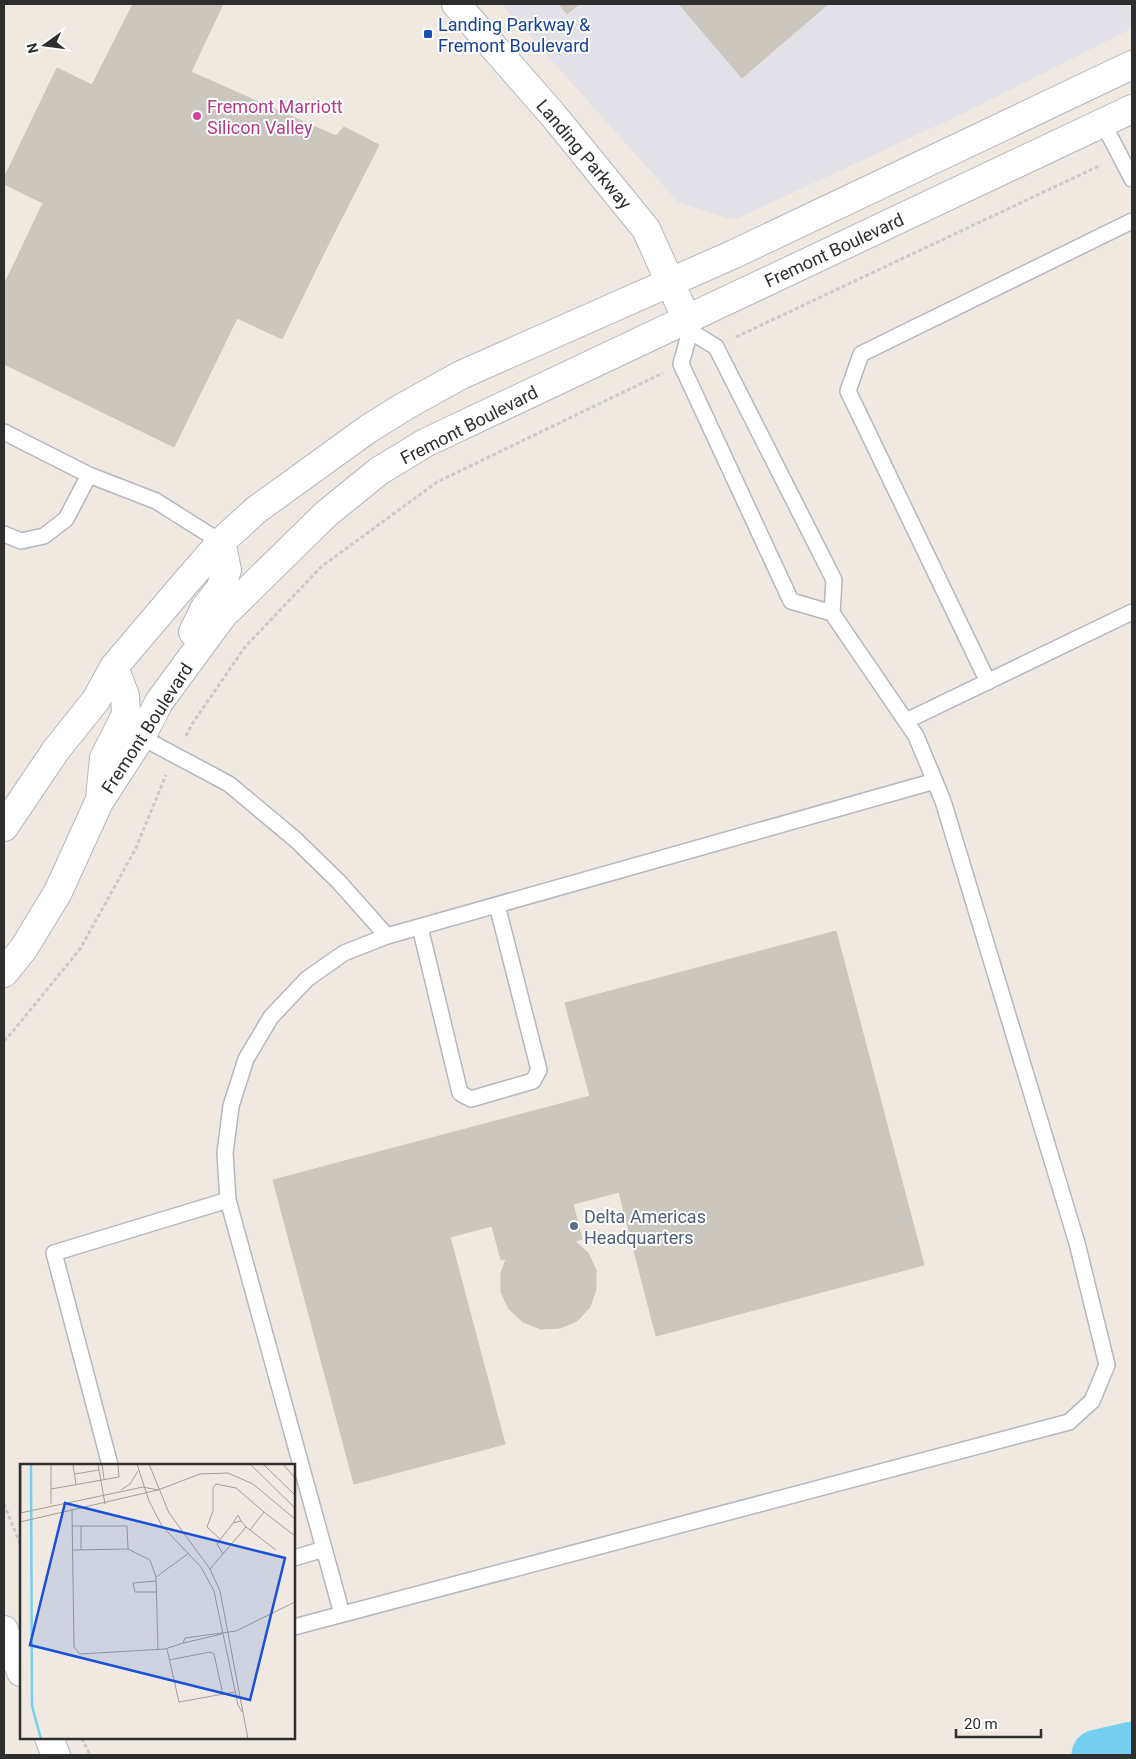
<svg xmlns="http://www.w3.org/2000/svg" width="1136" height="1759" font-family="Roboto,sans-serif">
<style>
.industrial{fill:#e3e1e8}
.lines{fill:none;stroke-linecap:round;stroke-linejoin:round}
.river{stroke:#75cff0;stroke-width:51}
.building{fill:#cbc7bf;stroke:#cbc5ba}
.lane-casing{stroke:#b4b7c1;stroke-width:18}
.secondary-casing{stroke:#b4b7c1;stroke-width:30}
.path{stroke:#c9c9c9;stroke-width:3;stroke-dasharray:4 2.5;stroke-linecap:butt}
.lane{stroke:#fff;stroke-width:15}
.secondary{stroke:#fff;stroke-width:28}
.transit-dot{fill:#1a4fb4;stroke:#fff;stroke-width:2}
.hotel-dot{fill:#d1479c;stroke:#fff;stroke-width:2}
.service-dot{fill:#5c6f8a;stroke:#fff;stroke-width:2}
.labels{text-anchor:middle;dominant-baseline:central;stroke-width:4;stroke-linejoin:round;paint-order:stroke}
.transit-label{font-size:18px;fill:#164399;stroke:#fff;text-anchor:start}
.hotel-label{font-size:18px;fill:#b23c85;stroke:#fff;text-anchor:start}
.street-label{font-size:18px;fill:#2e2e2e;stroke:#fff}
.service-label{font-size:18px;fill:#4e5e75;stroke:#fff;text-anchor:start}
.inset-river{fill:none;stroke:#75cff0;stroke-width:2.5}
.inset-road{fill:none;stroke:#a29e99;stroke-width:1}
.view{fill:#1d4ed8;fill-opacity:0.15;stroke:#1d4ed8;stroke-width:2.5}
.inset-edge{fill:none;stroke:#2e2e2e;stroke-width:2.5}
</style>
<rect width="100%" height="100%" fill="#efe9e1"/>
<path class="industrial" d="M501 4H1132V28L964 113 734 220 679 203Z"/>
<g class="lines">
<path class="river" d="M1097 1755 1132 1747"/>
</g>
<path class="building" d="M133 4H223L191 72 336 136 344 127 379 145 329 243 294 226 301 213 82 105Z
M559 4H579L567 14Z
M679 4H828L742 78Z
M57 68 92 85 82 105 301 213 294 226 329 243 282 339 237 318 245 302 4 184V178Z
M43 203 245 302 174 447 4 364V285Z
M836 931 924 1265 656 1336 619 1192 573 1204 582 1239 575 1241 588 1253 596 1270V1289L590 1307 577 1321 560 1328 541 1329 523 1322 509 1309 501 1292V1273L506 1259 501 1260 492 1226 450 1237 505 1444 354 1484 273 1180 590 1096 565 1003Z"/>
<g class="lines">
<defs>
<path id="lane" d="M1103 123 1132 179
M690 331 716 347 834 580 832 613
M4 432 89 475 156 501 221 542
M4 534 21 541 44 536 66 519 89 475
M988 682 848 391 861 354 1132 221
M906 721 1132 612
M141 737 229 784 296 840 339 882 387 936
M420 927 460 1093 471 1099 533 1081 539 1070 497 905
M110 1465 54 1253 228 1200
M294 1558 324 1549
M342 1614 228 1200 225 1153 231 1106 246 1059 271 1017 307 979 344 953 387 936 935 781
M294 1627 1069 1422 1092 1401 1107 1365 1077 1243 943 801 916 736 832 613 791 601 681 364 690 331 687 320"/>
<path id="secondary" d="M456 4 553 115 646 229 687 320
M193 632 205 608 220 589 227 570 221 542
M100 798 104 758 126 715 125 696 114 667
M4 827 56 750 96 700 114 667 187 581 221 542 256 510 368 429 405 406 461 375 734 254 1132 65
M4 973 24 948 58 892 99 802 141 737 159 702 223 615 326 514 379 471 425 443 1132 109
M4 1630 21 1672
M49 1738 56 1755"/>
</defs>
<use href="#lane" class="lane-casing"/>
<use href="#secondary" class="secondary-casing"/>
<path class="path" d="M736 337 1101 165
M186 736 192 724 245 647 321 567 437 482 663 373
M4 1041 14 1030 80 949 135 850 166 775
M4 1504 21 1546
M82 1738 90 1755"/>
<use href="#lane" class="lane"/>
<use href="#secondary" class="secondary"/>
</g>
<rect class="transit-dot" x="423" y="29" width="10" height="10" rx="2.5"/>
<circle class="hotel-dot" cx="197" cy="116" r="5"/>
<circle class="service-dot" cx="574" cy="1226" r="5"/>
<g class="labels">
<g class="transit-label">
<text x="438" y="24">Landing Parkway &amp;<tspan x="438" dy="21">Fremont Boulevard</tspan></text>
</g>
<g class="hotel-label">
<text x="207" y="106">Fremont Marriott<tspan x="207" dy="21">Silicon Valley</tspan></text>
</g>
<g class="street-label">
<text transform="translate(584 154) rotate(50)">Landing Parkway</text>
<text transform="translate(834 250) rotate(-25)">Fremont Boulevard</text>
<text transform="translate(469 425) rotate(-27)">Fremont Boulevard</text>
<text transform="translate(147 728) rotate(-57)">Fremont Boulevard</text>
</g>
<g class="service-label">
<text x="584" y="1216">Delta Americas<tspan x="584" dy="21">Headquarters</tspan></text>
</g>
</g>
<g transform="translate(20 1464)">
<rect width="275" height="275" fill="#efe9e1"/>
<path class="inset-river" d="M11 0 12 242 21 275"/>
<path class="inset-road" d="M31 0V40M78 0 85 40M82 0 84 15M117 0 129 37 142 62 181 103 194 127 218 241 222 248M129 0 149 49 190 105 200 127 228 275M230 0 275 44M243 0 275 31M263 0 275 14M55 10 79 6M56 20 53 1 56 0M31 25 99 13 98 0M101 26 110 20 118 7M138 26 180 10 208 9 233 20 275 55M52 45 54 183 60 190 145 185 163 179 165 174 216 167 275 138M244 48 275 72M0 49 123 23 138 26M1 49V0M0 58 138 26M213 59 218 51 221 57M52 62H107L108 85M61 62V86M200 75 187 63 193 47V24L196 20 216 24 244 48 230 66M53 86 108 85 130 96 136 113 138 186M203 90 197 80 213 59 221 57 226 63M190 105 226 63 256 86M136 113 169 89M136 117 113 119 115 128H137M163 179 202 170M147 185 159 238 215 228M149 196 190 188 194 190 203 231"/>
<path class="view" d="M45 39 265 94 230 236 10 181Z"/>
<rect width="275" height="275" class="inset-edge"/>
</g>
<rect width="1136" height="1759" fill="none" stroke="#2e2e2e" stroke-width="10"/>
<g transform="translate(45 45) rotate(256)" stroke="#ffffff" stroke-width="4" paint-order="stroke">
<path d="M0-4L9 19L0 12L-9 19Z" fill="#2e2e2e"/>
<text y="-8" font-size="14" font-weight="bold" text-anchor="middle" fill="#2e2e2e">N</text>
</g>
<path d="M956 1729v8h85v-8" fill="none" stroke="#2e2e2e" stroke-width="2.5"/>
<text x="964" y="1729" font-size="15" fill="#2e2e2e" stroke="#ffffff" stroke-width="4" paint-order="stroke">20 m</text>
</svg>
